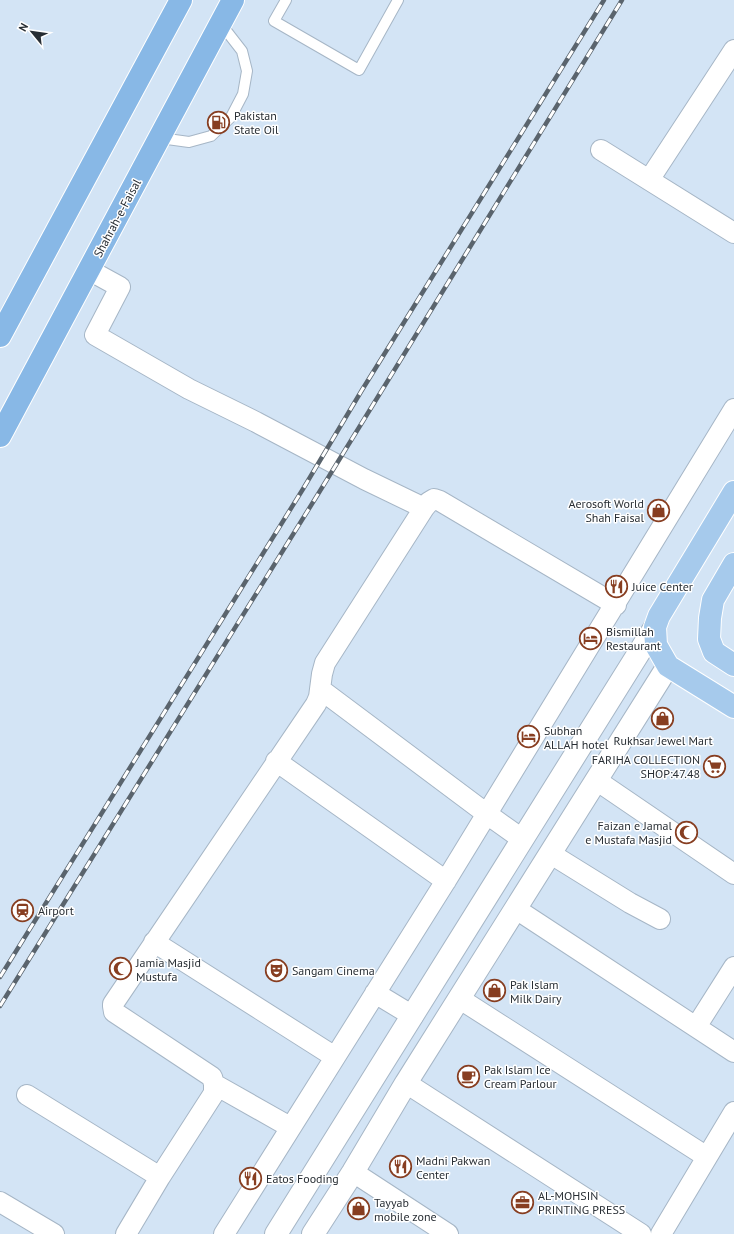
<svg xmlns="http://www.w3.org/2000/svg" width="734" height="1234" font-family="'PT Sans',sans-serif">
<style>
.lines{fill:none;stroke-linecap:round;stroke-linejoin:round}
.service-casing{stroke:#a6b6c6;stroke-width:12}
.minor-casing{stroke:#a6b6c6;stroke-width:22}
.tertiary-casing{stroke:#a6b6c6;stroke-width:24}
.primary-casing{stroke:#fff;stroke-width:24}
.trunk-casing{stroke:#fff;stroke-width:24}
.service{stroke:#fff;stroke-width:10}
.minor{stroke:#fff;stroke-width:20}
.tertiary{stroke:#fff;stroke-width:22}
.primary{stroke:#a6caec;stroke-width:22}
.trunk{stroke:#88b8e6;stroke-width:22}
.rail-casing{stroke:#5a646d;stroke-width:4.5}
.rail{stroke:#fff;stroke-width:3;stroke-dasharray:9;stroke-linecap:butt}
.labels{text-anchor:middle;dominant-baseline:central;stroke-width:3;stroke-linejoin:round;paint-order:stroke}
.poi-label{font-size:12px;fill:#282e34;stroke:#fff;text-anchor:start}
.street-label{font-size:12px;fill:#282e34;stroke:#fff}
</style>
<rect width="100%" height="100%" fill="#d3e4f5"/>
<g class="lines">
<defs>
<path id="service" d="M286 0 274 21 359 70 398 0
M160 138 189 142 211 136 231 117 243 94 247 71 242 51 221 24"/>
<path id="minor" d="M601 150 734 233
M649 180 734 50
M89 270 120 287 95 335 189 389 256 422 364 479 424 508
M320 689 487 814 522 839
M276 761 446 881
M596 780 734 874
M551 854 630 903 660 919
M516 909 734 1052
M154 942 335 1057
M375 993 413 1016
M460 999 707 1157
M696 1027 734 967
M406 1083 641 1234
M214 1084 290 1127
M27 1095 160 1177
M353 1172 448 1234
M0 1202 54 1234
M126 1234 160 1177 214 1093V1084L212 1077 114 1012 113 1006V1004L316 704 319 697 322 674 325 663 424 508 429 502 434 499 440 501 616 605
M224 1234C298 1115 373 998 447 879 544 723 639 566 734 409
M661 1234 734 1112"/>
<path id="tertiary" d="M276 1234 655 627
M313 1234 353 1172 406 1083 668 666"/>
<path id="primary" d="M734 492 659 616 655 627 656 645 668 666 734 707
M734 564 713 600 710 618 709 639 714 652 734 665"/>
<path id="trunk" d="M0 336 181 0
M0 436 233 0"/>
</defs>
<use href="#service" class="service-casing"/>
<use href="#minor" class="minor-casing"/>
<use href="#tertiary" class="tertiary-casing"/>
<use href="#primary" class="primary-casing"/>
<use href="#trunk" class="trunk-casing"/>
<use href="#service" class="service"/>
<use href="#minor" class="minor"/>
<use href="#tertiary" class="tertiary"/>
<use href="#primary" class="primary"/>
<use href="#trunk" class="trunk"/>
<defs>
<path id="rail" d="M0 977 303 489 362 390 604 0
M0 1006 315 499 622 0"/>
</defs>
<use href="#rail" class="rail-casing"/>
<use href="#rail" class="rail"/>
</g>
<defs>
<symbol id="fuel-ring" viewBox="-11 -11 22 22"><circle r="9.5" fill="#fff" stroke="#873e21" stroke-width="1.5"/><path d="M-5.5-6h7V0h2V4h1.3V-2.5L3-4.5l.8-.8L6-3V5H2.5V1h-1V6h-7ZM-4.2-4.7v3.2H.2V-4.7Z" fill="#873e21"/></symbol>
<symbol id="shop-ring" viewBox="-11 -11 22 22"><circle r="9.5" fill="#fff" stroke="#873e21" stroke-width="1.5"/><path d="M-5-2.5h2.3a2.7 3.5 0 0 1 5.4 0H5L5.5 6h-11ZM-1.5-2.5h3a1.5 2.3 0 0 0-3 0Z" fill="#873e21"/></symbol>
<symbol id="restaurant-ring" viewBox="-11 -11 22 22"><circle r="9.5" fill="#fff" stroke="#873e21" stroke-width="1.5"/><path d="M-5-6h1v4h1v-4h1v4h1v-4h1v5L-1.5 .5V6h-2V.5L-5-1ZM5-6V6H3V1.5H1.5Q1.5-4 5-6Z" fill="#873e21"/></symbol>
<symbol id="hotel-ring" viewBox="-11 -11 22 22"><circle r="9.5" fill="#fff" stroke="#873e21" stroke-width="1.5"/><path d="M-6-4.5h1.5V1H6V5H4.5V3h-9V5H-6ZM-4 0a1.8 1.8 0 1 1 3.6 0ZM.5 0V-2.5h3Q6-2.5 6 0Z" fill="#873e21"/></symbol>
<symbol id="supermarket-ring" viewBox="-11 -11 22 22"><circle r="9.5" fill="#fff" stroke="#873e21" stroke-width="1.5"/><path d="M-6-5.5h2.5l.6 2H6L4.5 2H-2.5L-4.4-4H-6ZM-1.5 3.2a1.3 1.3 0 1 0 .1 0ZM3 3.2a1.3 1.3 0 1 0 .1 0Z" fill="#873e21"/></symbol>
<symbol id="mosque-ring" viewBox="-11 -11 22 22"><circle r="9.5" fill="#fff" stroke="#873e21" stroke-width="1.5"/><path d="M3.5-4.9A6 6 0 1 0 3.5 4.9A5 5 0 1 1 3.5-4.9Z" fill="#873e21"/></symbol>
<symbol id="station-ring" viewBox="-11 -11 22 22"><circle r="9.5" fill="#fff" stroke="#873e21" stroke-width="1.5"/><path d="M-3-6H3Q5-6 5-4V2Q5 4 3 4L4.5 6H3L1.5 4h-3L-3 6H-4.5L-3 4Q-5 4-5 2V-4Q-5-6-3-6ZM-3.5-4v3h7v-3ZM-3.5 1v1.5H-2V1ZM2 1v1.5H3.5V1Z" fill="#873e21"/></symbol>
<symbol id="theatre-ring" viewBox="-11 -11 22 22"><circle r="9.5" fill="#fff" stroke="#873e21" stroke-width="1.5"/><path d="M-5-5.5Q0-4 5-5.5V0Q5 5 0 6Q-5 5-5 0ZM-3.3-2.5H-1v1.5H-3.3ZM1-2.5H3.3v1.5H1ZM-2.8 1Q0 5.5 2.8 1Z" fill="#873e21"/></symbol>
<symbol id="cafe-ring" viewBox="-11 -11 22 22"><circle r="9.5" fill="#fff" stroke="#873e21" stroke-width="1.5"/><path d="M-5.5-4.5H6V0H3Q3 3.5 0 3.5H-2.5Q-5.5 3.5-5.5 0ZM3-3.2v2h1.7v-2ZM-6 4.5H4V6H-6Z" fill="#873e21"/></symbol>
<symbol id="office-ring" viewBox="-11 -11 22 22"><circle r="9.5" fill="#fff" stroke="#873e21" stroke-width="1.5"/><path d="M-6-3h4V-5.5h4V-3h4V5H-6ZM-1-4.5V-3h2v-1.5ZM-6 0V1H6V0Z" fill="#873e21"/></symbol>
</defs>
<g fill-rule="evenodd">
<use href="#fuel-ring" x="206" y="110" width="25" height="25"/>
<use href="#shop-ring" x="646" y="498" width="25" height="25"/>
<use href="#restaurant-ring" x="604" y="574" width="25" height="25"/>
<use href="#hotel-ring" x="578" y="626" width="25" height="25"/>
<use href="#shop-ring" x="650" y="706" width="25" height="25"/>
<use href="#hotel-ring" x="516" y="724" width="25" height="25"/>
<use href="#supermarket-ring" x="702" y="754" width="25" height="25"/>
<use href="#mosque-ring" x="674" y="820" width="25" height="25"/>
<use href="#station-ring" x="10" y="898" width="25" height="25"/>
<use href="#mosque-ring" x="108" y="956" width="25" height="25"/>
<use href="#theatre-ring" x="264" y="958" width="25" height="25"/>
<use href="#shop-ring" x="482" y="978" width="25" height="25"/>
<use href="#cafe-ring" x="456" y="1064" width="25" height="25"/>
<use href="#restaurant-ring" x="388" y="1154" width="25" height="25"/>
<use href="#restaurant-ring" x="238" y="1166" width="25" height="25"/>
<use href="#office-ring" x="510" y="1190" width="25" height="25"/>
<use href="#shop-ring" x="346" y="1196" width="25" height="25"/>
</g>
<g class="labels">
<g class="poi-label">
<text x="234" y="115">Pakistan<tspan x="234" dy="14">State Oil</tspan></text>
<text x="644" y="503" text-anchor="end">Aerosoft World<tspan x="644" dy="14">Shah Faisal</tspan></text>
<text x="632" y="586">Juice Center</text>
<text x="606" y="631">Bismillah<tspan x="606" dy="14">Restaurant</tspan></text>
<text x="544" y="730">Subhan<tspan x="544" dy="14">ALLAH hotel</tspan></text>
<text x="663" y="740" text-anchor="middle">Rukhsar Jewel Mart</text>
<text x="700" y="759" text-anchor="end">FARIHA COLLECTION<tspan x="700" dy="14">SHOP:47.48</tspan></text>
<text x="672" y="825" text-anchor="end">Faizan e Jamal<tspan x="672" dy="14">e Mustafa Masjid</tspan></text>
<text x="38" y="910">Airport</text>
<text x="136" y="962">Jamia Masjid<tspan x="136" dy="14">Mustufa</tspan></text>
<text x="292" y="970">Sangam Cinema</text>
<text x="510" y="984">Pak Islam<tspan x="510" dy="14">Milk Dairy</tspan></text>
<text x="484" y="1069">Pak Islam Ice<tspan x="484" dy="14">Cream Parlour</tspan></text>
<text x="416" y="1160">Madni Pakwan<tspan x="416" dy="14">Center</tspan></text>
<text x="266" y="1178">Eatos Fooding</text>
<text x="538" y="1195">AL-MOHSIN<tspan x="538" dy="14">PRINTING PRESS</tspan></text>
<text x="374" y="1202">Tayyab<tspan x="374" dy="14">mobile zone</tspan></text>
</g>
<g class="street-label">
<text transform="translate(117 218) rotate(-62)">Shahrah-e-Faisal</text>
</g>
</g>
<g transform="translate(32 32) rotate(299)" stroke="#ffffff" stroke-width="3" paint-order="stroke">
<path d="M0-3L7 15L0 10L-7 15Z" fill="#282e34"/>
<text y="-6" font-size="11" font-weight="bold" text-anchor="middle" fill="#282e34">N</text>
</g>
</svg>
